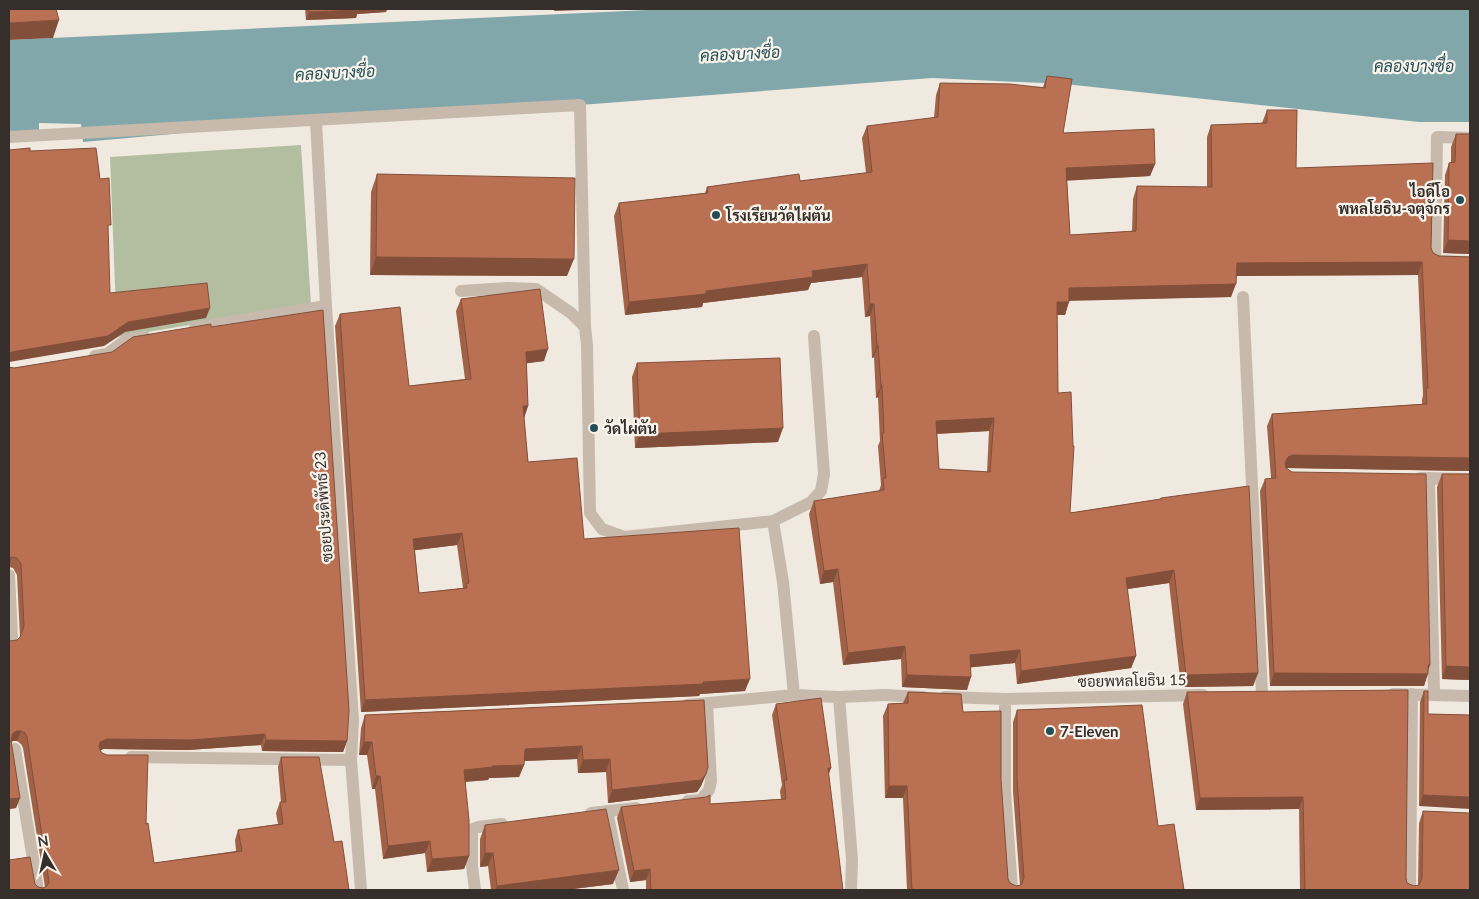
<svg xmlns="http://www.w3.org/2000/svg" width="1479" height="899" font-family="Lato,Sarabun,sans-serif">
<style>
.green{fill:#b3bea0}
.water{fill:#81a7ab}
.lines{fill:none;stroke-linecap:round;stroke-linejoin:round}
.lane{stroke:#c7baac;stroke-width:12}
.street{stroke:#c7baac;stroke-width:12}
.wall{fill:#a06147;fill-rule:evenodd}
.shaded-wall{fill:#824f3a}
.building{fill:#ba7153;stroke:#824f3a;fill-rule:evenodd}
.poi-dot{fill:#244e54;stroke:#f8f3eb;stroke-width:2}
.labels{text-anchor:middle;dominant-baseline:central;stroke-width:4.5;stroke-linejoin:round;paint-order:stroke}
.poi-label{font-size:15px;font-weight:bold;fill:#362e2a;stroke:#f8f3eb;text-anchor:start}
.street-label{font-size:15px;fill:#362e2a;stroke:#f8f3eb}
.water-label{font-size:16px;font-style:italic;fill:#244e54;stroke:#f8f3eb}
</style>
<rect width="100%" height="100%" fill="#f0e9df"/>
<path class="green" d="M301 145 311 305 117 337 110 157Z"/>
<path class="water" d="M669 9H1470V122H1419L1065 84 932 78 580 105 316 121 83 142 81 124 39 123V137L9 138V40Z"/>
<g class="lines">
<path class="lane" d="M1470 138 1437 137 1435 261 1470 262
M461 291 507 288 536 289 571 313 585 327 587 345 590 513 602 529 624 537 773 521 783 582 794 695
M773 521 811 502 821 491 824 474 814 336
M839 697 852 860 851 890
M687 705 794 695 839 697 885 695
M688 801 701 800 709 790 711 781 707 704
M607 811 623 890
M591 813 636 808
M475 890 472 866V834L473 829 478 827 502 824"/>
<path class="street" d="M316 121 326 306 353 720 351 760 361 890
M9 137 580 105 585 327
M1243 297 1262 694
M195 328 326 306
M95 356 107 354 126 340 145 337
M1420 478 1470 479
M1429 478 1434 694
M9 575 12 637 9 644
M1393 694 1470 696
M885 695 923 697
M945 697 1005 699 1203 695
M1005 699V791L1012 890
M15 749 38 890
M131 757 351 760
M1410 890 1412 694"/>
</g>
<path class="wall" d="M305 9H387L386 12 357 14 356 18 306 20Z
M1047 76 1063 133 1155 164 1150 176 1067 180 1070 235 1132 231 1133 199 1137 186 1207 187V137L1211 125 1262 123 1267 110 1296 168 1431 248 1433 253 1439 256 1470 257V471L1287 468 1428 670 1424 686H1270L1260 491 1265 479 1271 478 1267 426 1272 414 1422 404V400L1423 395 1418 275 1236 276 1231 297 1069 300 1065 315H1057L1058 393 1070 513 1160 499 1161 498 1258 673 1253 686 1181 687 1169 583 1127 589 1136 656 1131 668 1017 684 1015 663 971 667 967 690 902 687 901 659 843 665 833 582 820 584 809 514 814 501 879 491 881 485 878 446 880 441 878 397 876 398 874 357 872 358 870 316 865 317 862 277 811 283 808 290 703 303 702 307 625 315 614 216 619 203 705 193 707 187 800 181 866 173 862 138 867 126 934 118 936 95 940 83 1043 87ZM989 431 987 472 939 469 937 434Z
M1456 134H1470V254L1443 253 1445 175 1449 163 1451 162V147Z
M377 174 567 276 370 275 371 192Z
M461 299 544 361 526 363 528 406 524 418 528 462 584 539 745 691 700 694 699 696 361 712 335 326 340 314 409 386 465 379 456 311ZM457 545 463 588 419 593 415 550Z
M211 327 347 741 343 752 262 751 261 745 188 750 103 749 100 751 146 824 154 863 236 851 235 840 238 830 278 824 276 813 280 802H281L278 767 281 757 334 842 349 890H9L35 884 38 887 43 888 45 887 23 748 21 744 17 741H13L11 742 20 798 16 808 9 809 10 641 17 640 20 637 17 575 13 568 9 567V366V367L14 368 112 352Z
M637 363 778 442 635 448 632 377Z
M1442 474 1470 680 1442 679 1437 487Z
M1424 691 1428 714 1470 715 1419 806 1420 702Z
M908 692 963 712 1001 780 1008 879 1010 883 1016 886 1020 885 1013 791V722L1017 710 1158 826 1184 890H907L903 798H885L883 716 888 704 903 703Z
M1187 692 1406 878 1407 883 1414 886 1418 885 1419 823 1423 811 1470 890H1300L1299 809 1196 810 1183 704Z
M704 700 706 774 701 786 697 792 608 803 606 772 578 773 577 759 524 761V765L519 777 489 778 488 780 465 782 469 856 464 869 427 872 425 853 383 859 375 789H372L367 755H359L361 728 365 715Z
M776 704 831 768 828 775 843 890H646V880L630 882 617 818 621 807 710 804 781 799 780 791 782 785 772 715Z
M485 825 613 884 565 890H491L488 866 480 867V839Z"/>
<path class="shaded-wall" d="M357 9H387L386 12 357 14 356 18 306 20 309 12Z
M555 9H610L554 11Z
M59 20 53 38 9 40V23Z
M1155 164 1150 176 1062 181 1066 168Z
M1448 240 1470 241V254L1443 253Z
M376 257 574 259 567 276 370 275Z
M1422 262 1418 275 1232 276 1237 263Z
M867 264 862 277 811 283 808 290 703 303 702 307 625 315 629 302 706 291 812 271Z
M1236 284 1231 297 1065 301 1069 288Z
M1057 302H1069L1065 315H1052Z
M870 304H874L870 316 865 317Z
M210 308 206 318 125 332 104 346 9 362V354L11 352 128 322Z
M877 345H878L874 357 872 358Z
M548 349 544 361 522 364 526 352Z
M881 385H882L878 397 876 398Z
M523 406H528L524 418Z
M994 418 989 431 931 434 936 421Z
M783 428 778 442 635 448 640 434Z
M1293 455 1470 458V471L1288 468 1284 469 1285 463 1288 457Z
M462 533 457 545 409 551 413 539Z
M12 557 9 565V559Z
M838 569 833 582 820 584 824 571Z
M1174 570 1169 583 1121 590 1126 578Z
M905 646 901 659 843 665 848 653Z
M1020 650 1015 663 965 668 970 655Z
M1136 656 1131 668 1017 684 1021 671Z
M1430 665 1427 674H1428L1424 686H1270L1274 673Z
M1446 666 1470 667V680L1442 679Z
M1258 673 1253 686 1181 687 1186 675Z
M907 675 971 677 967 690 902 687Z
M750 679 745 691 700 694 699 696 361 712 365 700 703 682Z
M17 731H21L17 741H13L10 743 13 733Z
M265 734 261 745 188 750 103 749 96 752 100 742 107 739Z
M266 740 347 741 343 752 262 751Z
M364 742H372L367 755H359Z
M582 746 577 759 520 761 525 749Z
M610 759 606 772 578 773 583 760Z
M524 765 519 777 489 778 488 780 459 782 464 770 492 766Z
M828 768H831L827 779Z
M706 774 701 786 697 792 608 803 612 790Z
M376 776H380L375 789H372Z
M889 786H907L903 798H885Z
M1423 795 1470 797V809L1419 806Z
M1303 797 1299 809 1196 810 1200 798Z
M20 798 16 808 9 809V799Z
M430 841 425 853 383 859 388 846Z
M485 853H493L488 866 480 867Z
M469 856 464 869 427 872 432 859Z
M650 869 646 880 630 882 634 871Z
M619 870 613 884 565 890H496L497 886Z"/>
<path class="building" d="M9 9H56L59 20 9 23Z
M309 9H359V10L309 12Z
M1047 76 1072 79 1063 133 1154 129 1155 164 1066 168 1070 235 1136 231 1137 186 1212 187 1211 125 1267 123V110H1297L1296 168 1433 163 1431 248 1433 253 1439 256 1470 257V458L1293 455 1288 457 1285 463 1286 468 1292 472 1426 474 1430 665H1428V674L1274 673 1265 479 1276 478 1272 414 1427 404 1426 388H1428L1422 262 1237 263 1236 284 1069 288V302H1057L1058 393 1071 392 1073 446H1074L1070 513 1161 499V498L1249 486 1258 673 1186 675 1174 570 1126 578 1136 656 1021 671 1020 650 970 655 971 677 907 675 905 646 848 653 838 569 824 571 814 501 884 490 883 478H886L882 433H884L882 385H881L878 345H877L874 304H870L867 264 812 271 813 277 706 291V294L629 302 619 203 708 193 707 187 799 174 800 181 872 172 867 126 938 117 940 83 1010 84 1045 88ZM994 418 990 472 939 469 936 421Z
M1456 134H1470V241L1448 240 1449 163 1455 162Z
M30 148V151L96 148 100 179 109 178 111 225H108L110 293 207 283 210 308 128 322 108 336 11 352 9 354V150Z
M377 174 575 178 574 259 376 257Z
M540 289 548 349 526 352 528 406H523L528 462 577 458 584 539 739 528 750 679 703 682V684L365 700 340 314 400 307 409 386 471 379 461 299ZM462 533 469 583 466 584 467 588 419 593 413 539Z
M323 310 349 710 347 741 266 740 265 734 192 740 107 739 100 742 99 746 100 750 102 753 107 755H148L146 824 148 823 154 863 242 851 238 830 283 824 280 802H286L281 757H319L334 842 342 841 349 890H9V860L30 857 35 884 38 887 43 888 47 886 49 882 27 737 25 733 21 731H17L13 733 11 740 20 798 9 799V640L10 641 17 640 20 637 24 626 21 564 17 558 12 557 9 559V366V367L14 368 112 352 133 337 211 324V327Z
M780 358 783 428 640 434 637 363Z
M1442 474H1470V667L1446 666Z
M1408 690 1406 878 1407 883 1414 886 1419 885 1422 878 1423 811 1470 813V890H1305L1303 797 1200 798 1187 692Z
M1424 691H1428V714L1470 715V797L1423 795Z
M908 692 961 694 963 712 1001 711V780L1008 879 1010 883 1016 886 1021 885 1024 878 1017 779V710L1142 705 1158 826 1174 824 1184 890H912L907 786H889L888 704 908 703Z
M821 698 831 768H828L843 890H651L650 869 634 871 621 807 706 797 710 795V804L786 799 784 780H787L776 704Z
M704 700 708 767 706 774 701 780 612 790 610 759 583 760 582 746 525 749 524 765 492 766 493 767 464 770 469 820V856L432 859 430 841 388 846 380 776H376L372 742H364L365 715Z
M606 809 619 870 497 886 493 853H485V825Z"/>
<g class="poi-dot">
<circle cx="1460" cy="200" r="5"/>
<circle cx="716" cy="215" r="5"/>
<circle cx="594" cy="428" r="5"/>
<circle cx="1050" cy="731" r="5"/>
</g>
<g class="labels">
<g class="poi-label">
<text x="1450" y="191" text-anchor="end">ไอดีโอ<tspan x="1450" dy="17">พหลโยธิน-จตุจักร</tspan></text>
<text x="726" y="215">โรงเรียนวัดไผ่ตัน</text>
<text x="604" y="428">วัดไผ่ตัน</text>
<text x="1060" y="731">7-Eleven</text>
</g>
<g class="street-label">
<text transform="translate(323 507) rotate(-94)">ซอยประดิพัทธ์ 23</text>
<text transform="translate(1132 680) rotate(-1)">ซอยพหลโยธิน 15</text>
</g>
<g class="water-label">
<text transform="translate(740 53) rotate(-3)">คลองบางซื่อ</text>
<text x="1414" y="65">คลองบางซื่อ</text>
<text transform="translate(335 72) rotate(-3)">คลองบางซื่อ</text>
</g>
</g>
<rect width="1479" height="899" fill="none" stroke="#362e2a" stroke-width="20"/>
<g transform="translate(45 854) rotate(351)" stroke="#f8f3eb" stroke-width="4" paint-order="stroke">
<path d="M0-4L9 19L0 12L-9 19Z" fill="#362e2a"/>
<text y="-8" font-size="14" font-weight="bold" text-anchor="middle" fill="#362e2a">N</text>
</g>
</svg>
